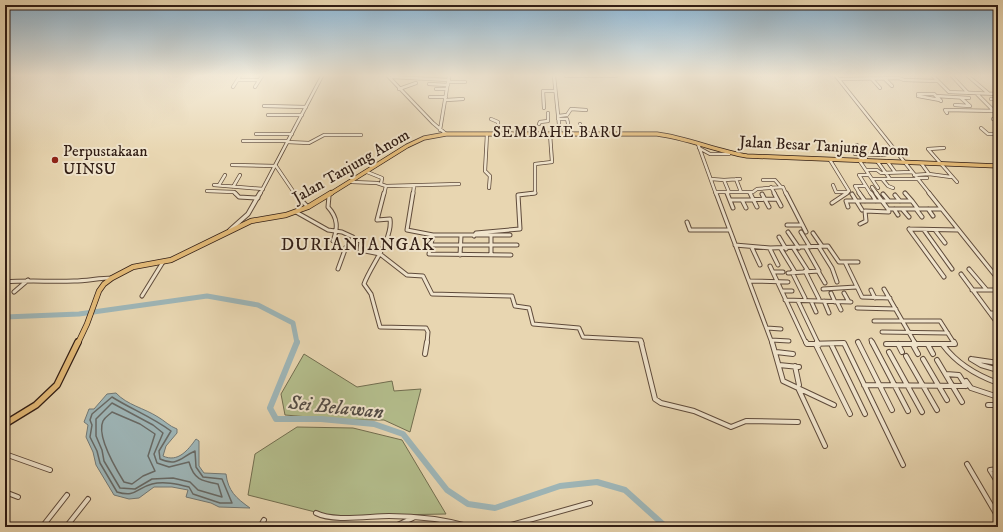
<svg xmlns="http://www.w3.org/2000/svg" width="1003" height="532" font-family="'IM FELL DW Pica',serif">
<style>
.green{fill:#b4be8d;stroke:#726e50}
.water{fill:#9eb6b8;stroke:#727976}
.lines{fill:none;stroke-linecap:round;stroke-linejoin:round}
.shore{stroke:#686a66;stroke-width:1.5}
.river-far2{stroke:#9eb6b8;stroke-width:4}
.river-far1{stroke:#9eb6b8;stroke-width:5}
.river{stroke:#9eb6b8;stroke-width:6}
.minor-far2-casing{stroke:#5f4b3b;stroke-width:4}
.minor-far1-casing{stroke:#5f4b3b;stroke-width:5}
.minor-casing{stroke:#5f4b3b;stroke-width:6}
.tertiary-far1-casing{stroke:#5f4b3b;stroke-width:4}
.tertiary-casing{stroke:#5f4b3b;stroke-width:5.5}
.primary-far2-casing{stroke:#311d14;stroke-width:5}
.primary-far1-casing{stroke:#311d14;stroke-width:6}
.primary-casing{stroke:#311d14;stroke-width:8}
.minor-far2{stroke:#f0e4cc;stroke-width:2.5}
.minor-far1{stroke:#f0e4cc;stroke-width:3}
.minor{stroke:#f0e4cc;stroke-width:4}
.tertiary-far1{stroke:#f0e4cc;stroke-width:2.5}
.tertiary{stroke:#f0e4cc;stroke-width:3.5}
.primary-far2{stroke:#e4bb78;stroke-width:3.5}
.primary-far1{stroke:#e4bb78;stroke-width:4.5}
.primary{stroke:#e4bb78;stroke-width:5.5}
.poi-dot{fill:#8f2418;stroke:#f0e4cc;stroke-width:1.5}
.labels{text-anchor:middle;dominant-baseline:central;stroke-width:4;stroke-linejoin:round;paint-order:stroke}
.far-quarter-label{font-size:15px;letter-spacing:1px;fill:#311d14;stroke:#f0e4cc}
.street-label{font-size:16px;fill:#311d14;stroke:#f0e4cc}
.poi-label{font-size:16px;fill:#311d14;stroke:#f0e4cc;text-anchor:start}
.quarter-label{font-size:18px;letter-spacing:1px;fill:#311d14;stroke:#f0e4cc}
.near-water-label{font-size:20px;font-style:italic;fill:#524b45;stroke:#f0e4cc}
</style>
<rect width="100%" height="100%" fill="#e8d6b1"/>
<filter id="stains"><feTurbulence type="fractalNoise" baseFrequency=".005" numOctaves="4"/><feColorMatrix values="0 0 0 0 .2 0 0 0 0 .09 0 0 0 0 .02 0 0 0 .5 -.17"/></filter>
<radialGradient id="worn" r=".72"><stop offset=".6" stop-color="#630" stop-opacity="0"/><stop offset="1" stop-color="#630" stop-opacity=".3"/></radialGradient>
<path class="green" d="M304 354 357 387 392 381 394 391 421 389 410 432 384 420H344L285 415 281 394Z
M297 427 353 428 402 440 446 514 331 516 248 495 255 454Z"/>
<path class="water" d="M116 393C127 405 144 408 158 417 165 421 169 426 177 429V433L166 446 163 456C178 463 188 450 196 439L199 441V466L204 473 226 474C228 491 236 498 250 508L219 507 211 503 186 497 188 490 172 487H154L139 498 129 499 114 495 96 465 93 452 86 437 88 425 84 422 89 409H94L107 394Z"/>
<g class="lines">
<path class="shore" d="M112 397C131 409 152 417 171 431L159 451 160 459C178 467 181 457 195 451L196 467 203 477 222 479 232 503H220L193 494 189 487C177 484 164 481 152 484 136 488 136 498 117 492L100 463 97 451 90 437 92 425 90 420 92 414Z
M112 403 153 425 163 433 154 454 157 463 169 467 189 462C194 480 202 481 218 484L222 497 198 490 190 482 173 478 152 479 135 489 120 488 104 461 102 450 96 436V419Z
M112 412 140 424 155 434 148 456 155 471 143 476 132 484 124 482C116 469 96 436 103 421 105 417 109 415 112 412Z"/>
<path class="river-far2" d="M5 81 14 76"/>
<path class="river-far1" d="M5 317 79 314 207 296 258 305 293 323 297 343"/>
<path class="river" d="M297 342 270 408 276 419H321L374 424 403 434 447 490 468 504 495 508 560 486 597 482 625 490 666 527"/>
<defs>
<path id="minor-far2" d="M388 76 433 123 446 134
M554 76 560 134
M566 76H616
M836 76 930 194
M933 76 938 81
M952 76 968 93
M968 76 988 93
M994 76 998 80
M392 77 449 80
M871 78 880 88
M884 78 892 86
M839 79 899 78 904 80 938 81 949 92 998 94
M238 80H259
M448 82H465
M429 84 448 85
M233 87 240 76
M255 87 262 76
M399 89 416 83
M436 89H447
M976 93 994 111
M918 94H934L936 96
M918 96 940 100
M430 97H446
M991 99H998
M446 100 463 99
M941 101 936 96 969 98
M955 105 970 106 961 98
M264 106 306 107
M544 108 543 91H555
M947 113 945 110 998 111
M268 115H302
M558 116 567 115 571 109 586 110
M491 119 498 122V134
M558 119H567L568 123
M993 119H998
M539 124 540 122 548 121V113
M580 124 583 134
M981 128 988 134H998
M440 130 449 76
M256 134H292
M487 134 485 171 490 176 489 188
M243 141H288
M287 142 309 143 324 135H361
M698 144 716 194
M857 145 867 161
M699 148 710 154H729
M944 148 928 149 957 182
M848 150H860
M855 154 885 155
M830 160 849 191 845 194
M859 160 878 188
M877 161 890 179
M887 161 895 172
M921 163 929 174
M232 165 276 166 295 194
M866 170H877L881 173 912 172
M367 172 382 178 381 184
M869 175H859L871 194
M914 175 929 174 951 177
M996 176H998
M917 178H927
M711 179 724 180 729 192H716
M736 179 741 192
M872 179H917
M724 180 740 179
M763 180H775L781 187
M883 180 888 186 893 188
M352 182 377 183 386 186 459 184
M214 185 263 189
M219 185 225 175
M833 185 836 192H848
M233 187 240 175
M771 187 775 194
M872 187 877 194
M207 191 234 192 236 194
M727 192 728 194
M729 192H753L757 189 783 187 786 194
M750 192 751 194
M384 194 386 186
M413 194 414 186
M529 194 535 193V164L552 162 550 134
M860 194 855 186H865"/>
<path id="minor-far1" d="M235 193 239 197 258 198
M294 193 308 207
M384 193 377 220 390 219C393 239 371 265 364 284L371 294 380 327 426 328 428 332 427 343
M413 193 407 230 433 235H510
M716 193 772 343
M727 193 733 208
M750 193 757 207
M774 193 781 206
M786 193 806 232
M859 193 865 201
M871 193 876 201
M876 193 888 209
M905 193 912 201
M929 193 998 279
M762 194 769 207
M852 194 862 210
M883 194 889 201
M895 195 900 201
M329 196 328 207C338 218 338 228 333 241
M730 200 777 199
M742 200 746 208
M832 203 847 193
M848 207 846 201H912L918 209H941
M894 209 898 215
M916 209 922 217
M928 209 933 216
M903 210 909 217
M296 212 328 230 342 232 353 237V239L361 241 360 250 380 254 407 275 423 276 432 294 512 296 515 306 529 308 533 324 579 328 583 337 641 340 642 343
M687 222 690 230H729
M860 224 866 221 865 211 889 212 888 209H918
M787 225H802
M909 229 944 277
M909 229 958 230
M924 230 952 269
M935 230 945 243
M788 232 799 248
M801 232 810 247
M813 233 822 246
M433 235 429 254 511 255
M474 236 476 233 520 229 518 195 535 193
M491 236V255
M779 237 786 249
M431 245H517
M735 245 770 248 828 246 839 262H858
M819 247 832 268 837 282
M752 248 760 265
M770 249 778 265
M781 249 795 272
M794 249 808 271
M460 255 461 236
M845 262 862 297 890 298
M770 266 806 343
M338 269 346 247H349L353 239
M969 269 986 289
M805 271 819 299
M818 271 825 283
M773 272H783
M792 272 805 298
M788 273 819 271 806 248
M961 274 998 324
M750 281 788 282
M5 282C28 280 51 282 74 281 87 281 99 278 112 278
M823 289 856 287
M884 289 915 343
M871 290 875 298
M972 290H998
M782 291H792
M14 292 28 280
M831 293 835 302
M844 293 849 302
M142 296 163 262
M785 300 851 302
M798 301 818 343
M811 301 816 312
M824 301 829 313
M837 302 841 310
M857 308 896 309
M990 313H998
M874 321H940L954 343
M767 328 781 329
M882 332 948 333
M771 340 789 341
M871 340 872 343"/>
<path id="minor" d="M641 342 655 399 661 403 694 411 731 427 746 421 798 422
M772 342 783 381 834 405
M806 342 807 344 844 343 903 465
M817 342 819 345
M858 342 892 410
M872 342 908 411
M914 342 916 345
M831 344 865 414
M886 344H955L954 342
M898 344 902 352
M816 345 850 414
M913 345 918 354
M928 345 933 354
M943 345C957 364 976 375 998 383
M776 352 793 354
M889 352 922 412
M425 354 427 342
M906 356 937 410
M923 359 947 400
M971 359 981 365 998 370
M971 359 998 363
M937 360 962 402
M779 365 799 367
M795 366 799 385
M946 374 959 375 966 386
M966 381 971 388 998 397
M864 385 966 386
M799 390 825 446
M988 405H998
M5 454 50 470
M967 464 998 517
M998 469 990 470 998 483
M5 492 18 497
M316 513C333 522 369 516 389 516 417 516 444 519 471 527
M42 527 67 495
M66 527 88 499
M260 527 264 520
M393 527 413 518
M504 527 590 503"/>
<path id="tertiary-far1" d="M260 194 322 76"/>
<path id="tertiary" d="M230 230 248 214 260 193"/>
<path id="primary-far2" d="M330 194 407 146 424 138 446 134H657C688 138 716 151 747 156L998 166"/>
<path id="primary-far1" d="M78 343 87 324 99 291 104 284 112 278 133 267 171 260 251 221 286 215 308 207 331 193"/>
<path id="primary" d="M5 424 36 405 57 385 78 342"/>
</defs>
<use href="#minor-far2" class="minor-far2-casing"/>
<use href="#minor-far1" class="minor-far1-casing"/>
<use href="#minor" class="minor-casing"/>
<use href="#tertiary-far1" class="tertiary-far1-casing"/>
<use href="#tertiary" class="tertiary-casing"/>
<use href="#primary-far2" class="primary-far2-casing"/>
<use href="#primary-far1" class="primary-far1-casing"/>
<use href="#primary" class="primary-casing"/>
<use href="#minor-far2" class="minor-far2"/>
<use href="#minor-far1" class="minor-far1"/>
<use href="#minor" class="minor"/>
<use href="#tertiary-far1" class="tertiary-far1"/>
<use href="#tertiary" class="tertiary"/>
<use href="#primary-far2" class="primary-far2"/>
<use href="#primary-far1" class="primary-far1"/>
<use href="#primary" class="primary"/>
</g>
<linearGradient id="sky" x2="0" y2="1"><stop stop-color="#8ab5d5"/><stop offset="0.5" stop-color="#f5eddc"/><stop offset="1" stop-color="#f5eddc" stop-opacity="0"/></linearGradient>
<rect width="1003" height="151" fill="url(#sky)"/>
<circle class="poi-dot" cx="55" cy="160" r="4"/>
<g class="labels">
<g class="far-quarter-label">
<text x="558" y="132">SEMBAHE BARU</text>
</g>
<g class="street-label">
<text transform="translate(824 146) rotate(3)">Jalan Besar Tanjung Anom</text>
<text transform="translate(351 166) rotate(-30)">Jalan Tanjung Anom</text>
</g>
<g class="poi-label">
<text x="63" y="151">Perpustakaan<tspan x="63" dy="18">UINSU</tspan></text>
</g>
<g class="quarter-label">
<text x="358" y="245">DURIANJANGAK</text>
</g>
<g class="near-water-label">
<text transform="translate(336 408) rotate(6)">Sei Belawan</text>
</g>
</g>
<rect width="1003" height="532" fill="none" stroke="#e8d6b1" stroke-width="20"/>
<rect x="6" y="6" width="991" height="520" fill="none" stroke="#311d14" stroke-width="2"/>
<rect x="10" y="10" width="983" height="512" fill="none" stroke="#311d14"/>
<rect width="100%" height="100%" filter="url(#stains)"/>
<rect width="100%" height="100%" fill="url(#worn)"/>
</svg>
